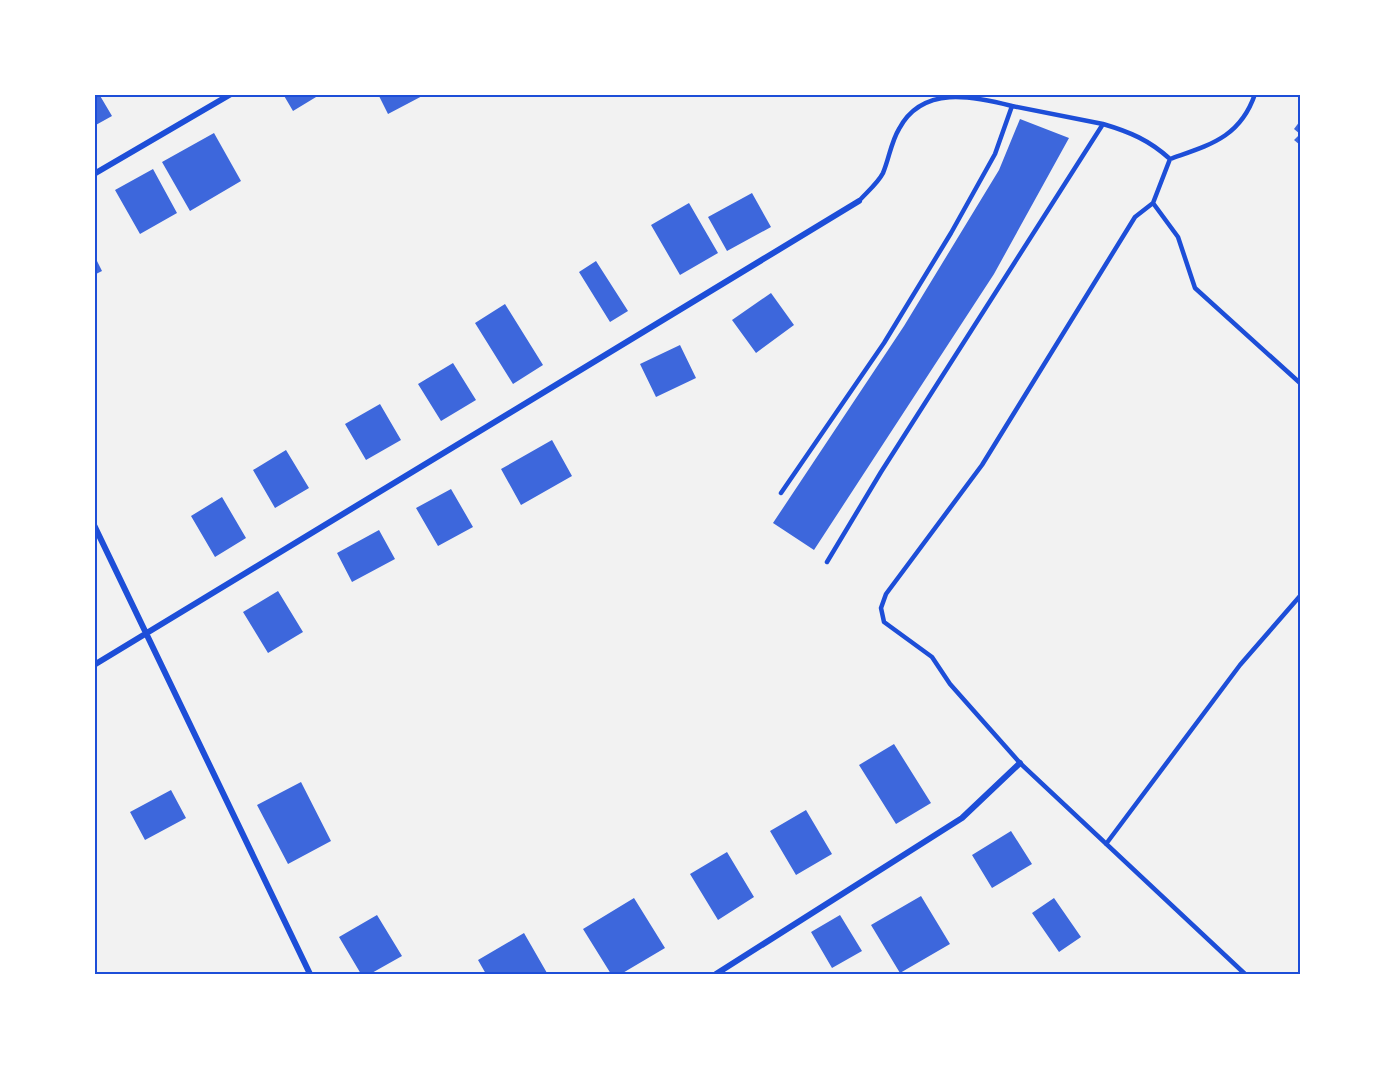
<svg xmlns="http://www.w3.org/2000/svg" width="1395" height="1069" font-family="Ubuntu,sans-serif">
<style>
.building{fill:#3d67dc}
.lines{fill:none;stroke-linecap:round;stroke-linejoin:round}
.service{stroke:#1d4ed8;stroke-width:4.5}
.minor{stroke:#1d4ed8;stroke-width:6}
.neatline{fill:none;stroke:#1d4ed8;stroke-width:2}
</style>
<rect width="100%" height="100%" fill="#f2f2f2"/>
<path class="building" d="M94 94H99L112 116 94 126Z
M283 94H321L293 111Z
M378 94H426L388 114Z
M1020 119 1069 138 994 274 814 550 773 523 904 326 999 170Z
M1300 121V145L1294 140 1300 134 1294 129Z
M214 133 241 181 190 211 162 162Z
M153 169 177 213 140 234 115 190Z
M752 193 771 227 727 251 708 217Z
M689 203 718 253 680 275 651 225Z
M94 255 102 271 94 275Z
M596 261 628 311 610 322 579 272Z
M771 293 794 325 756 353 732 320Z
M505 304 543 365 513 384 475 323Z
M680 345 696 378 656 397 640 364Z
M453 363 476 400 441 421 418 384Z
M380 404 401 440 366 460 345 424Z
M552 440 572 476 521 505 501 469Z
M286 450 309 488 275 508 253 470Z
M451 489 473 527 438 546 416 508Z
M222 497 246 538 215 557 191 516Z
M379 530 395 559 352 582 337 553Z
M278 591 303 632 268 653 243 612Z
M894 744 931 803 896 824 859 765Z
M301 782 331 841 288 864 257 805Z
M171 790 186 818 145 840 130 812Z
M806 810 832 854 796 875 770 831Z
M1011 831 1032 864 992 888 972 855Z
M727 852 754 897 718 920 690 874Z
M921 896 950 944 900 973 871 925Z
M634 898 665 948 621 974H611L583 929Z
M1054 898 1081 937 1059 952 1032 913Z
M377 915 402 956 370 974H361L339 937Z
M840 915 862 951 832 968 811 932Z
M524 933 547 973 486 974 478 960Z"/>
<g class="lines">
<path class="service" d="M859 201C866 193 878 183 883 173 889 159 891 142 899 129 922 85 973 96 1012 106
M1153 203 1178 237 1195 288 1300 383
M781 493 884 343 951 233 995 154 1012 106 1103 124
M827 562 881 472 1103 124C1130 132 1149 140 1170 159
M1106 844 1240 665 1300 596
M1245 974 1020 763 950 684 932 657 884 622 881 608 886 594 982 465 1135 217 1153 203 1170 159C1209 145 1240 138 1255 94"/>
<path class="minor" d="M94 174 231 94
M94 525 310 974
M94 665 859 201
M716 974 962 818 1020 763"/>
</g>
<rect width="1395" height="1069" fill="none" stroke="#ffffff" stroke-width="192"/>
<rect x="96" y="96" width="1203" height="877" class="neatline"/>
</svg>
